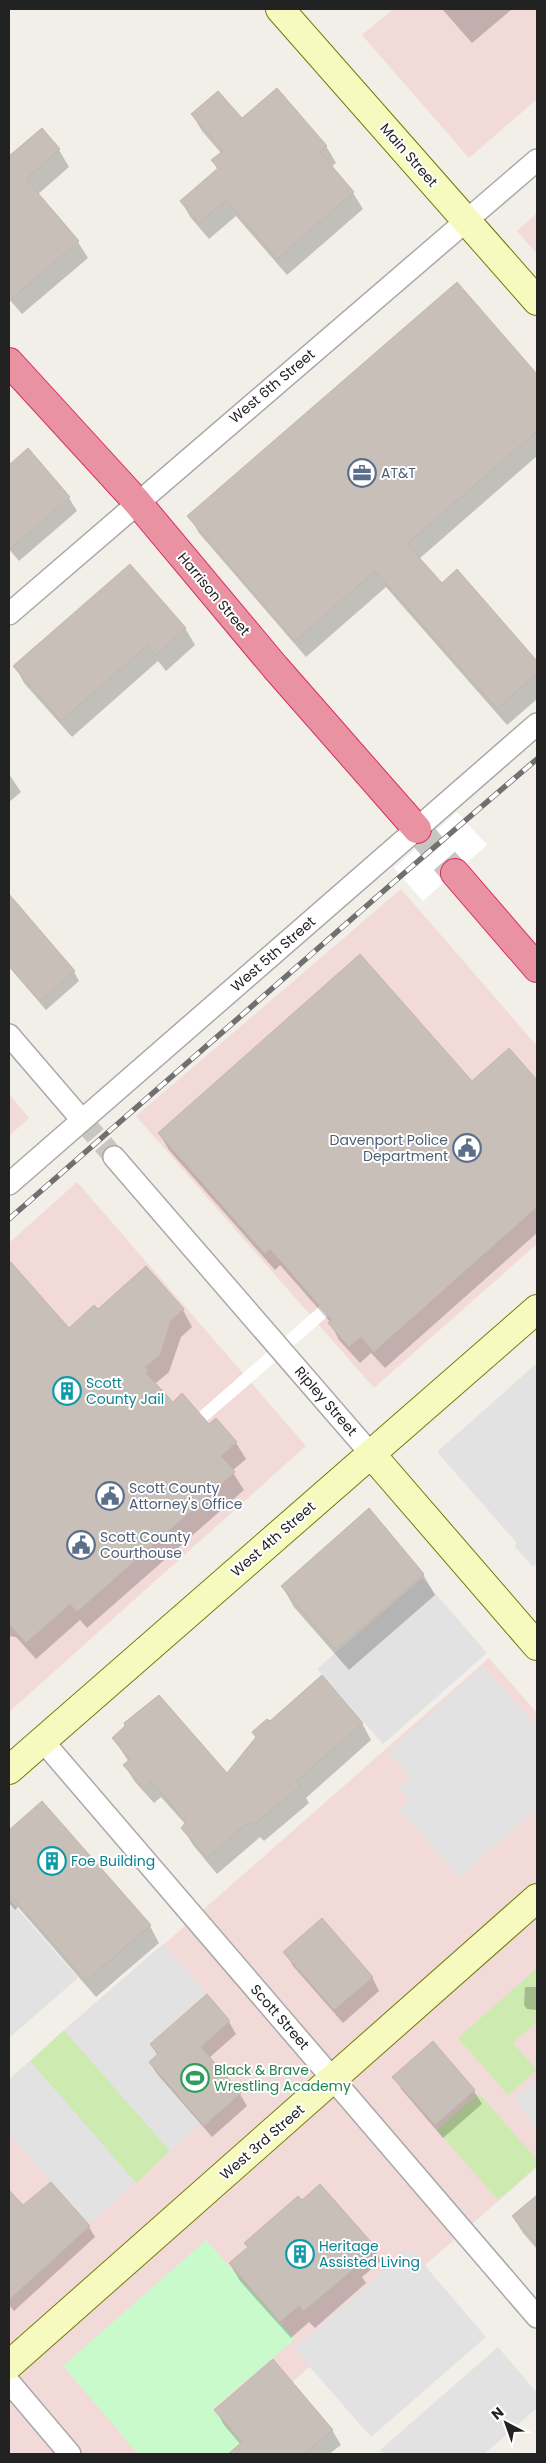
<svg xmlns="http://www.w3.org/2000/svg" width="546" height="2463" font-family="Poppins,sans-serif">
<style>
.commercial{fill:#f2dad9}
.grass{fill:#cdebb0}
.park{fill:#c8facc}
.parking{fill:#e2e2e2}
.pier{fill:#fff}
.shadow{fill:#0003}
.building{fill:#c7bfb8;stroke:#c4b6ab}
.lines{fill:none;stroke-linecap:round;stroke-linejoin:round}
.street-tunnel{stroke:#c8c6c1;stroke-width:21;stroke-dasharray:21 11;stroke-linecap:butt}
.highway-tunnel{stroke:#c8c6c1;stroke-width:28;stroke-dasharray:28 14;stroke-linecap:butt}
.street-casing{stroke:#a9a9a9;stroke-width:24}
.secondary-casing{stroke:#707d05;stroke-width:30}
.highway-casing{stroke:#dc2a67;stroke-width:30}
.street{stroke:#fff;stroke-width:21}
.secondary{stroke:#f7fabf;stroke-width:28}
.highway{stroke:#e892a2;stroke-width:28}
.rail-casing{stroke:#707070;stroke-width:5.5}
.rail{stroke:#fff;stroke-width:4;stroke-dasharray:11;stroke-linecap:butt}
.labels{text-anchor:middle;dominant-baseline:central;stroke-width:4;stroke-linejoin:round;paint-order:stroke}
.street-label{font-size:14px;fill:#222;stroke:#fff}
.service-label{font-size:14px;fill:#4e5e75;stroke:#fff;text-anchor:start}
.culture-label{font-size:14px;fill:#0d838f;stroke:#fff;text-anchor:start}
.leisure-label{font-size:14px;fill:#27864d;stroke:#fff;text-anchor:start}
</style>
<rect width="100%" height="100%" fill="#f2efe9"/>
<path class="commercial" d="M393 9H537V99L469 158 362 35Z
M537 213V254L517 231Z
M401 889 537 1046V1244L374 1388 136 1116Z
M9 1094 29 1118 9 1136Z
M77 1182 306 1446 9 1712V1243Z
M489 1658 537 1713V2167L210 2454H9V2081Z"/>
<path class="grass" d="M537 1968V2022L513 2043 537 2070 508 2095 458 2038Z
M64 2030 170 2151 136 2183 30 2061Z
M479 2093 537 2160V2166L498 2200 437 2130Z"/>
<path class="park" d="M206 2240 295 2339 213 2409 241 2443 228 2454H138L63 2366Z"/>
<path class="parking" d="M537 1363V1563L533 1567 515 1547 516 1542 437 1452Z
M422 1578 487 1653 383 1744 317 1669Z
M483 1666 537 1727V1808L460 1878 399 1810 409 1801 399 1789 411 1778 388 1752Z
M9 1899 78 1978 9 2038Z
M163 1944 207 1994 150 2044 158 2054 149 2063 202 2123 170 2151 64 2030Z
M30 2061 136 2183 88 2224 9 2133V2079Z
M537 2079V2130L514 2099Z
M410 2248 486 2337 371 2437 294 2349Z
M498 2347 537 2393V2408L484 2454H384L380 2450Z"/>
<path class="pier" d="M457 812 487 845 423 901 394 868Z
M320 1306 328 1316 207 1421 199 1412Z"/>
<path class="shadow" d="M442 9H512L472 43Z
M192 114 241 120 326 146 336 163 331 167 353 193 363 209 287 275 236 216 209 239 191 218 181 201 218 170 213 161 221 153 202 131Z
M42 130 59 150 69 167 37 195 78 242 88 258 22 314 9 299V158Z
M457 284 537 376V456L419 559 442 584 456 571 537 663V699L507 725 386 587 306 657 199 533 189 516Z
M28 450 69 498 77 511 19 561 9 549V466Z
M185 628 195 645 166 671 158 661 72 737 24 683 15 666Z
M9 774 21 792 9 802Z
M17 906 74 972 79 981 46 1010 9 967V913Z
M509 1050 537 1082V1233L385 1368 371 1353 360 1363 339 1340 330 1322 280 1265 275 1270 169 1150 159 1133 472 1082Z
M12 1265 69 1330 98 1311 183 1310 192 1327 181 1337 169 1372 155 1384 172 1404 236 1443 246 1459 232 1471 244 1490 87 1628 80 1620 36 1659 16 1637 9 1636V1268Z
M423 1574 435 1595 349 1670 294 1607 282 1586Z
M269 1723H362L371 1740 306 1798 309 1803 264 1841 260 1837 217 1874 193 1845 183 1828 186 1825 161 1797 154 1803 135 1782 125 1766 129 1762 113 1738 227 1775Z
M42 1802 150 1926 159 1943 96 1997 18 1907 15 1910 9 1903V1831Z
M285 1952 372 1977 379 1991 343 2023 293 1966Z
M525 1987H537V2010L527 2009 524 2005Z
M207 1996 229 2022 236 2034 209 2058 240 2094 247 2106 212 2137 158 2075 150 2063 158 2056 151 2044Z
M394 2077 474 2091 482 2104 443 2138 402 2090Z
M320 2186 371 2244 381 2261 362 2277 366 2283 315 2328 309 2322 291 2338 240 2281 230 2264 248 2248 245 2243Z
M9 2192 23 2207 89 2227 95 2237 14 2311 9 2305Z
M537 2196V2249L523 2233 513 2217Z
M216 2410 332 2430 341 2445 329 2454H230L241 2445 224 2425Z"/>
<path class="building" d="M277 88 327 146 320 152 354 192 277 259 226 200 199 223 180 201 218 168 211 160 223 151 191 114 218 91 242 118Z
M42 128 60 149 26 179 79 241 9 301V156Z
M457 282 537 374V431L407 544 442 583 457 569 537 661V673L497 709 375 571 295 641 187 516Z
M28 448 70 497 9 550V465Z
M130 564 186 628 156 655 148 645 61 721 13 666Z
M9 894 75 971 40 1001 9 966Z
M360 954 472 1081 509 1048 537 1080V1207L374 1352 361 1337 349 1347 328 1323 332 1320 270 1249 265 1254 158 1133Z
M9 1260 69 1328 94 1305 98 1309 146 1266 184 1309 171 1320 160 1355 145 1367 148 1371 146 1373 173 1402 182 1393 209 1424 216 1418 237 1442 221 1456 235 1472 77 1612 70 1604 26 1643 9 1624Z
M369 1508 424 1574 336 1650 281 1586Z
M322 1675 363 1723 296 1781 301 1786 253 1825 250 1821 207 1858 181 1828 186 1822 151 1781 143 1787 123 1765 130 1759 112 1738 125 1726 124 1723 159 1695 227 1773 256 1737 252 1732 267 1719 270 1721Z
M42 1801 151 1925 86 1981 9 1893V1830Z
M322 1918 373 1977 334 2010 283 1952Z
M207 1994 230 2021 201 2047 241 2093 204 2126 149 2062 158 2054 150 2044Z
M433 2041 475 2090 435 2125 392 2077Z
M51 2182 90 2226 9 2300V2190L23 2205Z
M320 2184 372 2243 353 2260 357 2266 304 2311 299 2306 280 2322 229 2263 248 2247 244 2243 298 2196 302 2200Z
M537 2195V2245L512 2216Z
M273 2359 333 2430 304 2454H228L242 2442 214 2410Z"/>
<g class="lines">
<path class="street-tunnel" d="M82 1120 114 1157"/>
<path class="highway-tunnel" d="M417 829 455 873"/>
<defs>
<path id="street" d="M9 614 537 160
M9 1035 82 1120
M114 1157 371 1454
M9 1184 537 724
M42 1740 537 2317
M9 2382 70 2454"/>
<path id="secondary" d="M280 9 537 301
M371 1454 537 1646
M9 1770 537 1309
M9 2365 537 1898"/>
<path id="highway" d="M9 362 137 502 275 667 417 829
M455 873 537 968"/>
</defs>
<use href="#street" class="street-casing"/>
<use href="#secondary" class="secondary-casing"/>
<use href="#highway" class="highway-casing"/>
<use href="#street" class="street"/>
<use href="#secondary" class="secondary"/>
<use href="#highway" class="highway"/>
<defs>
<path id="rail" d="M9 1219 395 881 537 759"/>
</defs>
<use href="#rail" class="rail-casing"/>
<use href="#rail" class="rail"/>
</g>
<defs>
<symbol id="office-ring" viewBox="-11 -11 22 22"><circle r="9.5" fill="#fff" stroke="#5c6f8a" stroke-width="1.5"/><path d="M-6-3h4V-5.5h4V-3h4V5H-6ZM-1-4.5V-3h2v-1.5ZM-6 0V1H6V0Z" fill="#5c6f8a"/></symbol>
<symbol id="civic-ring" viewBox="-11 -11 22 22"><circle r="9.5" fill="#fff" stroke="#5c6f8a" stroke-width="1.5"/><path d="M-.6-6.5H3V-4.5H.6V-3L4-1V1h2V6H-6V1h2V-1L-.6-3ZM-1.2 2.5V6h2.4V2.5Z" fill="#5c6f8a"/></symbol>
<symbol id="building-ring" viewBox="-11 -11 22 22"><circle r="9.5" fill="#fff" stroke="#0f9aa8" stroke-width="1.5"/><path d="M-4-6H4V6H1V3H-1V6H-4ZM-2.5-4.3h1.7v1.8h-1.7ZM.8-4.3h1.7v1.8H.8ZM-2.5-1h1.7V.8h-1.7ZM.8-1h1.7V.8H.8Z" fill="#0f9aa8"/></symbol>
<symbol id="stadium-ring" viewBox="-11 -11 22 22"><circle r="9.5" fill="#fff" stroke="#2e9e5b" stroke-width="1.5"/><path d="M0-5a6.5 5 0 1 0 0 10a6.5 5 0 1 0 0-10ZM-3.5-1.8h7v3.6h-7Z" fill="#2e9e5b"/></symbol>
</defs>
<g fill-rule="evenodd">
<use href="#office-ring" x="346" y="457" width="32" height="32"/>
<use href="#civic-ring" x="451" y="1132" width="32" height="32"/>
<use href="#building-ring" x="51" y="1375" width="32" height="32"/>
<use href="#civic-ring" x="94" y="1480" width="32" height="32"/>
<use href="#civic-ring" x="65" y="1529" width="32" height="32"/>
<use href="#building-ring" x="36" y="1845" width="32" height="32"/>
<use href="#stadium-ring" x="179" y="2062" width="32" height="32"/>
<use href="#building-ring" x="284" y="2238" width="32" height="32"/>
</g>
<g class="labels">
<g class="street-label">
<text transform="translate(409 155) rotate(49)">Main Street</text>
<text transform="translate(272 386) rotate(-40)">West 6th Street</text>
<text transform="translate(214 594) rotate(50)">Harrison Street</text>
<text transform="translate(273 954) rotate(-41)">West 5th Street</text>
<text transform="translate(326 1401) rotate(49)">Ripley Street</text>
<text transform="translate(273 1539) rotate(-41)">West 4th Street</text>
<text transform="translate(280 2017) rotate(49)">Scott Street</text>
<text transform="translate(262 2142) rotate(-41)">West 3rd Street</text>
</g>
<g class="service-label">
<text x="381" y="473">AT&amp;T</text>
<text x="448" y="1140" text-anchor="end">Davenport Police<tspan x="448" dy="16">Department</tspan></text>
<text x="129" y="1488">Scott County<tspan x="129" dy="16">Attorney's Office</tspan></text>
<text x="100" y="1537">Scott County<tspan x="100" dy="16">Courthouse</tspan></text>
</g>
<g class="culture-label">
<text x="86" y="1383">Scott<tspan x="86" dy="16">County Jail</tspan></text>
<text x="71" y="1861">Foe Building</text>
<text x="319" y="2246">Heritage<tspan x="319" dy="16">Assisted Living</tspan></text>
</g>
<g class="leisure-label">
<text x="214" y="2070">Black &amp; Brave<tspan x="214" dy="16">Wrestling Academy</tspan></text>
</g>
</g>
<rect width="546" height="2463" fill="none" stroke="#222222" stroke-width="20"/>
<g transform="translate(506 2423) rotate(319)" stroke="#ffffff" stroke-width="4" paint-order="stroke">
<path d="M0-4L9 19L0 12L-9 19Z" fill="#222222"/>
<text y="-8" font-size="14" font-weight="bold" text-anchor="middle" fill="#222222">N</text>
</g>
</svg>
